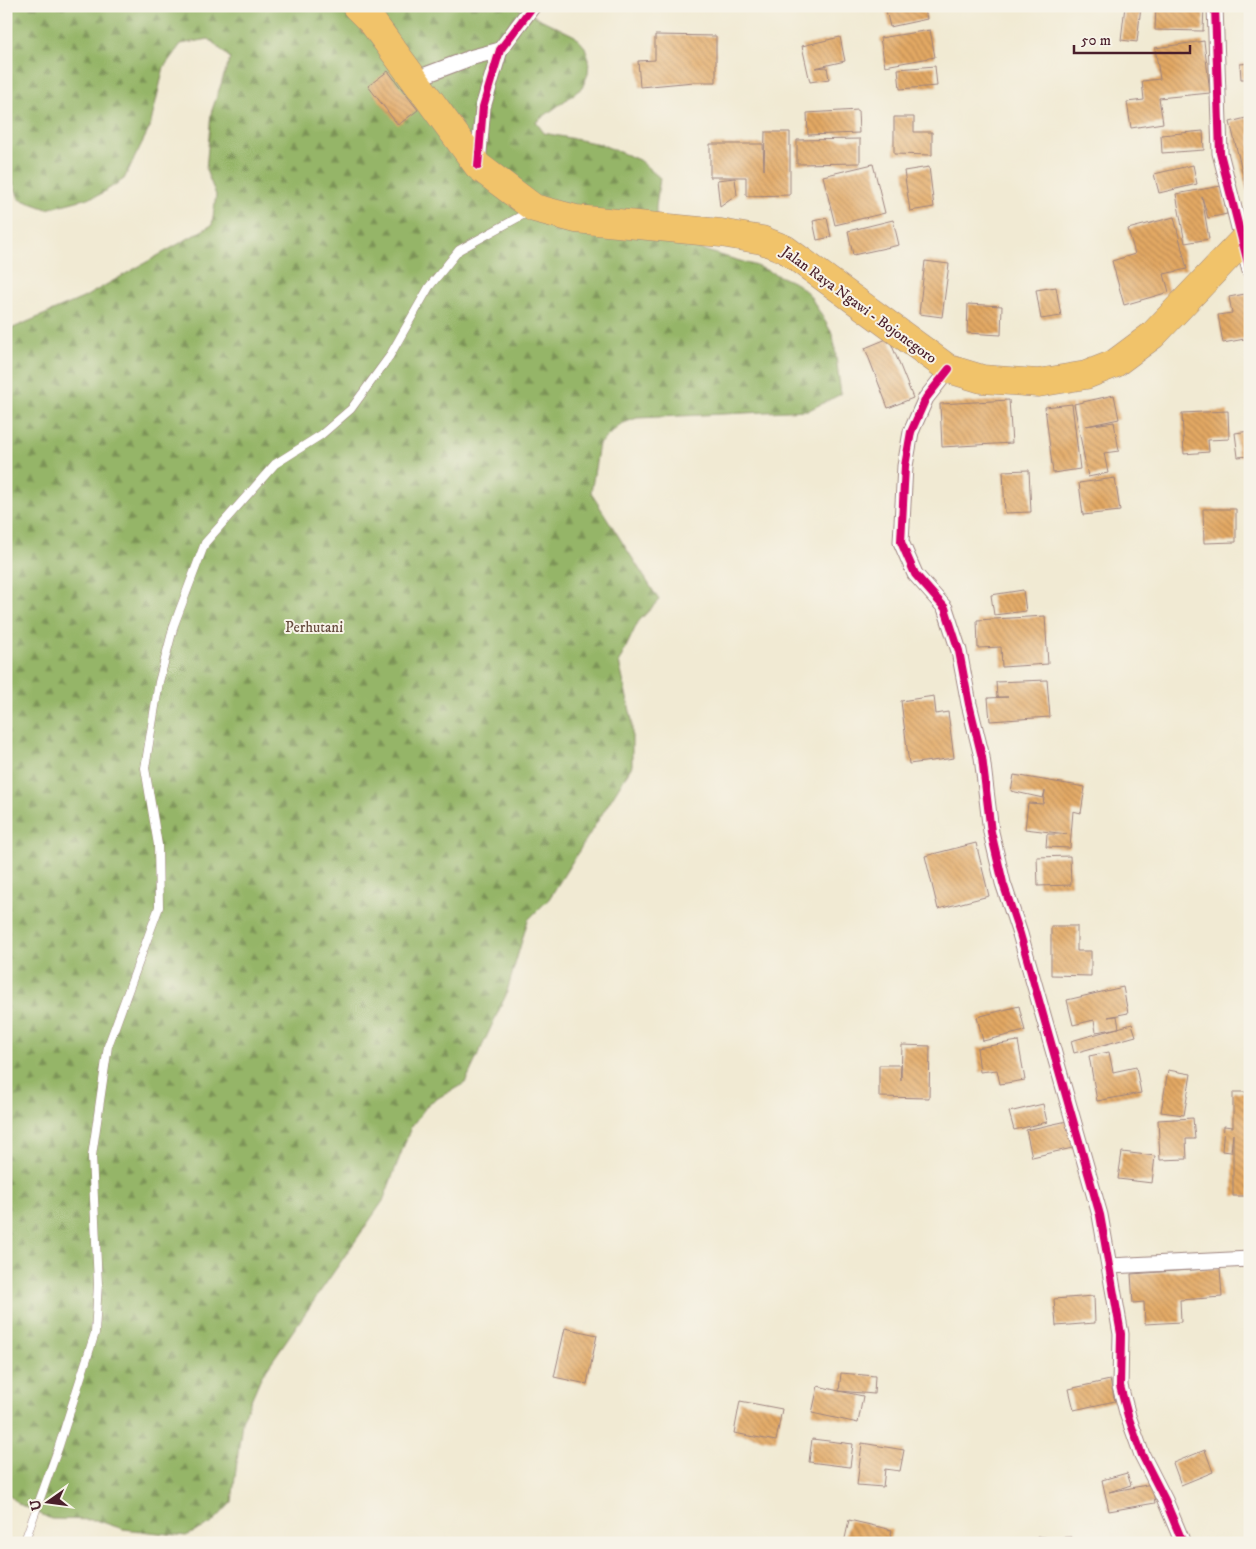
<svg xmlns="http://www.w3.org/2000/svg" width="1256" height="1549" font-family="'IM FELL DW Pica',serif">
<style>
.forest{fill:url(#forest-firs);stroke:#706a4a}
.building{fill:url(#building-back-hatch)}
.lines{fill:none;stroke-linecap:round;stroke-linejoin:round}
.lane-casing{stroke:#9e847f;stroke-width:9}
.street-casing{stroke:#9e847f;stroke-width:17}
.highway-casing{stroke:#9e847f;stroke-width:29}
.lane{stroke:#fff;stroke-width:8}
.street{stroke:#fff;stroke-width:15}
.highway{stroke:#f1c36a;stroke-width:28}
.cycleway-casing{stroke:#f7f3e8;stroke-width:11}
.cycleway{stroke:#d6006c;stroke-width:8}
.labels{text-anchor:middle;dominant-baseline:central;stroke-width:4;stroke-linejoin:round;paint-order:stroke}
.street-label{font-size:15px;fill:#4a1f2b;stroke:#f7f3e8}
.park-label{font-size:15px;fill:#664c3e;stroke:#f7f3e8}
</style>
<defs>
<pattern id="forest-firs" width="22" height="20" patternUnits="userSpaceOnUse" patternTransform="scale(1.25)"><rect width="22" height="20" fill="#95b568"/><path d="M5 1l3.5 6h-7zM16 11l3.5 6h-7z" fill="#7c9356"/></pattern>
<pattern id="building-back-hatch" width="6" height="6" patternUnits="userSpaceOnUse" patternTransform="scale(1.25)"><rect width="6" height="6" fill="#e3a964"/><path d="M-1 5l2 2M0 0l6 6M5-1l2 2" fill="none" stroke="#ba8953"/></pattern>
</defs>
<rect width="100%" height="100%" fill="#f7f3e8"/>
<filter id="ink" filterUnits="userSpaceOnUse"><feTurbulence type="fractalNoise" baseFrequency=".02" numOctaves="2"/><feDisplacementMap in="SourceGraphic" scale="10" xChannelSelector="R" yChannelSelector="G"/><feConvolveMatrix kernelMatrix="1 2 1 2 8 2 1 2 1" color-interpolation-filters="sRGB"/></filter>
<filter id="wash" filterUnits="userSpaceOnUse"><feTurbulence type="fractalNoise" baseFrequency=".0096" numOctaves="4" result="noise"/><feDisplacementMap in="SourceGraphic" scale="20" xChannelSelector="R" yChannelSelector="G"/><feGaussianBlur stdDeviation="1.12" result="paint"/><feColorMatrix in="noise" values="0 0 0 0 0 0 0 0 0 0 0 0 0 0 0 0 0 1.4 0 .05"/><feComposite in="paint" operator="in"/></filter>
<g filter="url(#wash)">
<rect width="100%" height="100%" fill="#f1ead3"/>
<path class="forest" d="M6 6H514L575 36 585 47 589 60 588 74 582 88 536 122 544 133 600 144 639 160 660 178 656 207V236L757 266 797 284 809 294 833 335 841 394 809 410 637 418 621 424 599 444 591 493 659 600 638 622 619 662 632 720V766L549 899 528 920 506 995 465 1083 429 1103 411 1127 383 1201 261 1377 242 1421 232 1502 211 1524 186 1536 123 1529 96 1520 51 1519 19 1504 6 1492V1117L11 1109H6V331L83 298 212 225 216 195 206 170 211 113 230 58 209 39 181 44 164 67 150 127 124 179 99 195 47 209 19 199 6 163Z"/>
<g id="blocks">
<path class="building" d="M885 6H924L927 19 890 27Z
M1125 6H1141L1137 42 1121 40Z
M1156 6H1204L1203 31 1155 30Z
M930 30 935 57 885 66 880 38Z
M655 35 716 36V82H694L640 87 638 61 655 60Z
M840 37 845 61 815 68 827 67 829 79 810 82 802 46Z
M1204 41 1210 93 1159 98 1163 123 1131 128 1127 102 1144 100 1142 81 1160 79 1155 48Z
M1250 63V79H1241L1240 64Z
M935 66 937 86 900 89 898 69Z
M388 71 418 110 398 125 368 86Z
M858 110 859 133 808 135 807 113Z
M894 117H914V132H932V155L894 154Z
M1250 117V198L1249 199 1230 122Z
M1203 131 1204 150 1162 153 1161 135Z
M765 132H790V195L746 196V177H710V144H763L764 170Z
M860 139V163L797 164V140Z
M873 164 885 213 835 225 823 176Z
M1193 165 1197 184 1159 193 1154 174Z
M929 167 934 207 910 211 904 171Z
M735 178 737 195 720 207 717 180Z
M1221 186 1227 214 1208 218 1202 197 1209 239 1185 243 1176 194Z
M1174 217 1187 269 1164 274 1169 292 1124 305 1112 261 1135 254 1128 229Z
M827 218 831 237 817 240 813 221Z
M893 220 899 245 853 255 848 231Z
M925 261 949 264 942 317 919 314Z
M1056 287 1061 316 1041 319 1036 290Z
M1250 293V338L1223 343 1218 315 1232 313 1229 297Z
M968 304 1002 306 1001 335 967 333Z
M889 338 913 398 888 408 865 348Z
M1114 395 1119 419 1086 426 1114 422 1119 451 1104 453 1108 473 1088 477 1074 404Z
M1009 400 1012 443 942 447 940 404Z
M1072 404 1080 469 1053 473 1045 407Z
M1228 411 1229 439 1208 440 1209 452 1184 454 1182 413Z
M1250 431V456L1238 457 1235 433Z
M1029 470 1031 512 1005 513 1003 471Z
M1115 478 1120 511 1083 515 1079 483Z
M1203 509H1236V542L1204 543Z
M1023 590 1026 611 994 615 991 595Z
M1045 616 1048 664 1002 667 1001 647 978 648 977 620Z
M1047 680 1050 717 990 721 988 698 1008 697H997L996 682Z
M934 696 936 714 948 712 954 758 909 764 901 701Z
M1014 775 1085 787 1081 813 1073 811 1070 848 1046 847 1047 834H1067L1025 829 1028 803 1043 804 1045 791 1043 798 1011 791Z
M976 843 989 896 938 909 925 856Z
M1070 856 1071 885 1038 886 1037 857Z
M1051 926H1077V951H1091V976L1051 975Z
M1123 987 1128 1013 1108 1017 1117 1016 1119 1028 1096 1032 1094 1020 1073 1025 1067 1000Z
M1019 1006 1025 1031 983 1041 977 1017Z
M1132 1024 1136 1036 1074 1053 1071 1041Z
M1018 1041 1025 1080 1000 1084 997 1070 980 1072 977 1048Z
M902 1045 930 1046 929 1098 879 1097V1065H900L901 1081Z
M1109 1052 1113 1072 1136 1067 1141 1093 1097 1101 1089 1056Z
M1168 1070 1191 1074 1184 1115 1161 1112Z
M1233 1092H1250V1196H1233V1134L1231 1152 1222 1151 1224 1126 1233 1127Z
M1043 1104 1047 1122 1014 1130 1009 1112Z
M1193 1118 1195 1139H1186L1187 1159 1160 1160 1158 1120Z
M1072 1120 1077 1147 1032 1157 1026 1130Z
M1122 1152 1155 1156 1152 1183 1118 1179Z
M1220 1268 1222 1297 1180 1300 1181 1322 1145 1324 1144 1302 1133 1303 1131 1274Z
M1094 1296 1095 1323 1056 1326 1054 1299Z
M565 1328 597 1335 587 1384 554 1377Z
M841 1373 875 1376 874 1394 839 1391 863 1396 858 1423 812 1413 818 1386 839 1391Z
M1110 1380 1115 1401 1074 1410 1069 1389Z
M740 1401 782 1409 776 1441 734 1433Z
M812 1439 853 1444 850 1467 809 1462Z
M862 1443 904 1450 900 1471 885 1469 883 1487 857 1485Z
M1205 1450 1213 1472 1181 1485 1173 1463Z
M1127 1473 1131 1485 1109 1492 1152 1484 1155 1503 1109 1511 1102 1480Z
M849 1520 892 1530 889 1543H844Z
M1037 1536 1051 1538 1050 1543H1036Z
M1071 1537V1543H1051V1538Z"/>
</g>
</g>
<g filter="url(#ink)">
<use href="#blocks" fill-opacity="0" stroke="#9e847f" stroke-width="1"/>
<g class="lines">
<defs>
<path id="lane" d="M24 1543 58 1449 95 1333 98 1284 92 1156 108 1046 159 907 158 845 145 768 159 682 174 625 205 543 275 464 321 435 351 409 389 357 429 287 459 250 530 211"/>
<path id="street" d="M1215 6 1220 153 1250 271
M415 79 473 57 500 50
M478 164 483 107 500 50 533 6
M949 369 926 398 911 432 905 466 901 542 915 574 945 608 959 651 969 704 982 757 991 832 1003 883 1020 934 1100 1215 1121 1334 1120 1386 1128 1416 1142 1455 1165 1500 1183 1543
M1110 1266 1250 1259"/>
<path id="highway" d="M356 6 373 23 478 166 534 208 576 219 721 233 762 240 785 249 949 369 982 379 1038 383 1086 375 1114 364 1153 335 1250 233"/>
</defs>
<use href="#lane" class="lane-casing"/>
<use href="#street" class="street-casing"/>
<use href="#highway" class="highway-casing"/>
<use href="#lane" class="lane"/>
<use href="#street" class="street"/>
<use href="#highway" class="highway"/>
<defs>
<path id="cycleway" d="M1215 6 1220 153 1250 271
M478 166 483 107 500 50 533 6
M949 369 926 398 911 432 905 466 901 542 915 574 945 608 959 651 969 704 982 757 991 832 1003 883 1020 934 1100 1215 1121 1334 1120 1386 1128 1416 1142 1455 1165 1500 1183 1543"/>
</defs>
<use href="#cycleway" class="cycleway-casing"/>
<use href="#cycleway" class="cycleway"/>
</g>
</g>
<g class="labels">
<g class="street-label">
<text transform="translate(859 305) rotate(36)">Jalan Raya Ngawi - Bojonegoro</text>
</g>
<g class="park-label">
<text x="314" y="627">Perhutani</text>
</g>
</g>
<rect width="1256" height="1549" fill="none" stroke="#f7f3e8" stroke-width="25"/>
<g transform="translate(48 1502) rotate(256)" stroke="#f7f3e8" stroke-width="4" paint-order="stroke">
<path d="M0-4L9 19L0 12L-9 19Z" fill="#4a1f2b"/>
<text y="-8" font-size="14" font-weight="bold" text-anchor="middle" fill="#4a1f2b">U</text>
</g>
<path d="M1074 45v8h116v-8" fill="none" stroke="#4a1f2b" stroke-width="2.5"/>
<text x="1081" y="45" font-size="15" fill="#4a1f2b" stroke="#f7f3e8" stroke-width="4" paint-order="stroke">50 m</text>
</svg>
